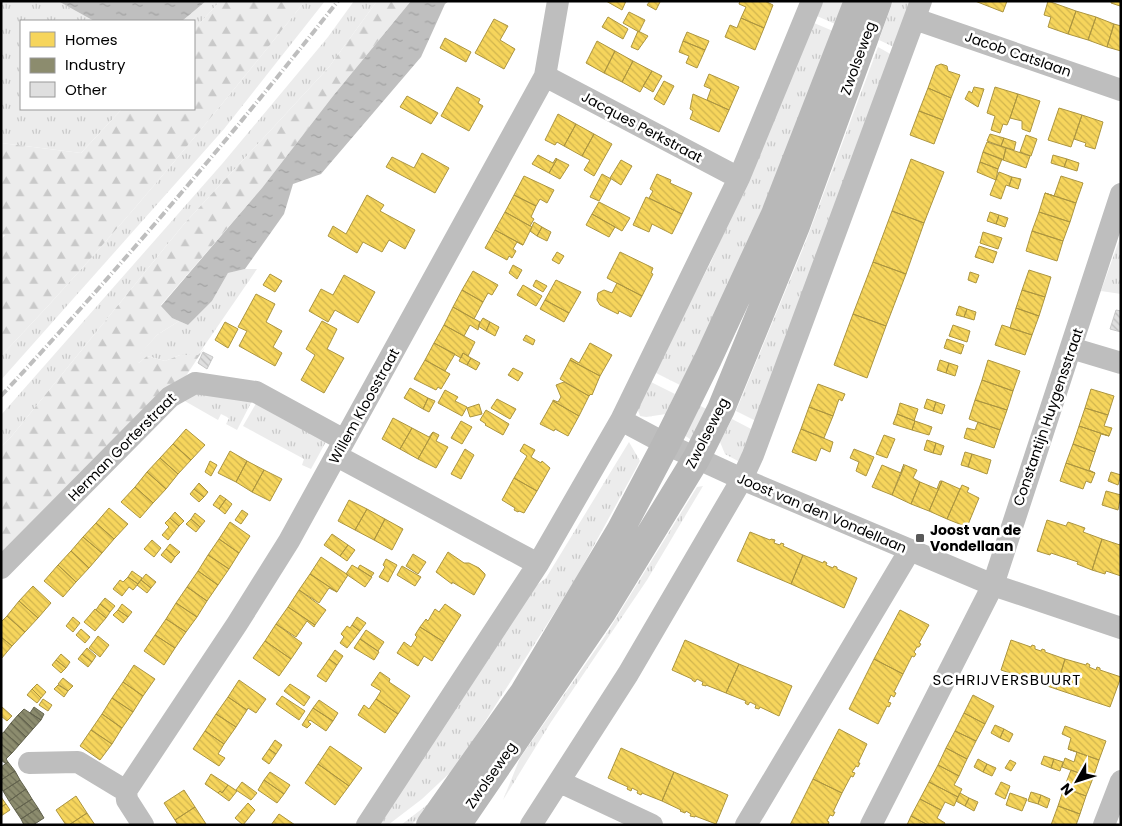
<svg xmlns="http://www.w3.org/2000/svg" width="1122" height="826" font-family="Poppins,sans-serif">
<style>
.grass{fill:url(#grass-tufts)}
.forest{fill:url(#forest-firs)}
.water{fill:url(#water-ripples)}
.homes{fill:url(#homes-back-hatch);stroke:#ac9540}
.industry{fill:url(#industry-back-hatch);stroke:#62624d}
.building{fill:url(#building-back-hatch);stroke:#c7c7c7}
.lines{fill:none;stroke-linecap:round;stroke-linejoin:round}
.street{stroke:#bebebe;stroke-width:22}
.secondary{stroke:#b8b8b8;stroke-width:28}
.rail{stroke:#bebebe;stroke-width:4;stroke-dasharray:8 2.5 1 2.5;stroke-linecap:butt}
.poi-dot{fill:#595959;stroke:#fff;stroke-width:2}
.labels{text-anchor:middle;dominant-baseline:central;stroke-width:5;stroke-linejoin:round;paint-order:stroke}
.street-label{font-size:14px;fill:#000;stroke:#fff}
.poi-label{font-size:14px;font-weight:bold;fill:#000;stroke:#fff;text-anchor:start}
.neighbourhood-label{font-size:15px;letter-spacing:1px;fill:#000;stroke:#fff}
</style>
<defs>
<pattern id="grass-tufts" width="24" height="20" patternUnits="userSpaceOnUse" patternTransform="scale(1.25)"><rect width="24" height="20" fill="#ececec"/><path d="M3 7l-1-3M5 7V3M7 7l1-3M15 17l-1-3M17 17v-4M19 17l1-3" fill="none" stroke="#c9c9c9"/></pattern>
<pattern id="forest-firs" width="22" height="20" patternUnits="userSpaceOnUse" patternTransform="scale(1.25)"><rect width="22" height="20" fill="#ececec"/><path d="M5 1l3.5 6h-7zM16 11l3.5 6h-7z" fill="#c9c9c9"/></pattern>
<pattern id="water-ripples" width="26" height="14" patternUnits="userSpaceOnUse" patternTransform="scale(1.25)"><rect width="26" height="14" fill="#bfbfbf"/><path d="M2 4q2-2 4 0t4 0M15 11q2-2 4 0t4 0" fill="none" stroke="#a2a2a2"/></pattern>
<pattern id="homes-back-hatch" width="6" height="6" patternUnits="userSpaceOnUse" patternTransform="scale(1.25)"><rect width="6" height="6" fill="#f6d55c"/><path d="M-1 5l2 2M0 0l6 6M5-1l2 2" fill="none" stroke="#d1b54e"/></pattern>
<pattern id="industry-back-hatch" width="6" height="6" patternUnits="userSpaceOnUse" patternTransform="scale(1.25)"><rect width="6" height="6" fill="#8c8c6e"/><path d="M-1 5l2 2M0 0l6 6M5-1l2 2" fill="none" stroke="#707058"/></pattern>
<pattern id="building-back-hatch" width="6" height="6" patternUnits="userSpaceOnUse" patternTransform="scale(1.25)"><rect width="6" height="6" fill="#dfdfdf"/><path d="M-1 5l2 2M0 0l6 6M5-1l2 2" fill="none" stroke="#bebebe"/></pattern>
</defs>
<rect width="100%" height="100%" fill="#fff"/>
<path class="grass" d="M1 1H58L94 21H21V109H122L81 153 1 143Z
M206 1H220L194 30V21H182Z
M305 1H325L224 129 1 380V356C109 243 208 123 305 1Z
M354 1H377L329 67 184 224 11 437 1 447V415L222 164 328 37Z
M823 1H844L835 24 817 16Z
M893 1H913L896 48 879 40Z
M814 23 833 31 798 124 736 271 680 385 654 372 711 262Z
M878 47 894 56 758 422 736 411 806 241Z
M1121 235V294L1101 291Z
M245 269H257L198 355H180L165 361 147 356 139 363 135 359 157 335 179 321 188 325 212 301 228 273Z
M649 381 675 394 666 414 646 417 640 416 637 408Z
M190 393 253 399 237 430 226 424 229 418 221 414 218 420 183 400Z
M258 400 328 438 311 469 302 465 304 459 243 426Z
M693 402 714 413 695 439H690L684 435Z
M732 419 755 431 740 459 738 461 725 454 720 442Z
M629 442 640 461 574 582 465 753 454 769 422 799 388 825H378L532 589 546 578Z
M703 486 647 580 551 722 503 800 520 758 605 636 697 487Z
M427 805H432L411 825H401Z"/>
<path class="forest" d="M220 1H305C208 123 109 243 1 356V240L5 235 1 234V143L81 153 122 109H194V30Z
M377 1H411L333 96 262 188 161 305 172 318 179 321 157 335 136 359 139 363 147 356 165 361 180 355H198L205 347 184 379 1 561V447L11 437 184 224 329 67Z"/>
<path class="water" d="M58 1H206L182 21H94Z
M411 1H449L445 4 421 57 321 174 293 184 284 214 245 269 228 273 212 301 188 325 172 318 161 306 262 188 333 96Z"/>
<path class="homes" d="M606 1H626L622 10Z
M650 1H659L660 2 656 10 647 5Z
M740 1H765L773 5 764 28 741 18 746 7 739 4Z
M975 1H1007L1003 12Z
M1048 1 1076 11 1068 34 1048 27 1051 17 1044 15Z
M1111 1H1121L1120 6 1111 3Z
M1076 11 1096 17 1088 40 1068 34Z
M629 12 645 20 639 32 623 23Z
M608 17 628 29 623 39 602 27Z
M1096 17 1114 24 1107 47 1088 40Z
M741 18 764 28 755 50 725 37 730 25 737 28Z
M494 19 508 26 500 40 515 49 504 69 475 53Z
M1114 24 1121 26V51L1107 47Z
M638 31 648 36 638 50 631 47Z
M687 32 709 41 705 50 683 41Z
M445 38 471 52 466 62 440 48Z
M597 41 615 51 604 73 586 63Z
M683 41 705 50 697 68 686 63 689 56 679 52Z
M615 51 633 61 622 82 604 73Z
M633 61 652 71 640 92 622 82Z
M941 64 947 66 948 71 960 75 951 98 928 88 936 66Z
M652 71 662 76 653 92 643 86Z
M709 74 739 87 729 110 707 100 711 89 704 86Z
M664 81 674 86 664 105 654 99Z
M457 87 480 99 478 103 483 106 469 131 441 116Z
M974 87 984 89 978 107 965 99 969 91 972 93Z
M995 87 1018 94 1010 118 1007 125 1003 124 1000 133 991 130 995 116 987 113Z
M928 88 951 98 943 120 919 111Z
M693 94 729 110 719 132 690 119 693 111 690 109Z
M1018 94 1040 101 1030 132 1022 129V121L1010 118Z
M407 96 438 113 431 124 400 107Z
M1059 108 1082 115 1071 147 1048 140Z
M919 111 943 120 934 144 910 135Z
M558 114 576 124 564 146 557 142 555 145 545 140Z
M1082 115 1103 122 1095 149 1085 146 1086 143 1074 139Z
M576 124 594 134 582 156 564 146Z
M594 134 612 144 594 176 584 170 590 160 582 156Z
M990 134 1004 138 1001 146 987 141Z
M1026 135 1037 139 1031 156 1020 152Z
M1004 138 1016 142 1014 150 1001 146Z
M987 142 1006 148 1003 160 983 152Z
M1006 148 1030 156 1026 168 1003 160Z
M983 152 1002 159 998 169 980 162Z
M422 153 449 168 435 193 386 167 392 157 414 168Z
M538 155 553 163 556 158 557 159 549 173 532 164Z
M1053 155 1067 159 1064 167 1051 163Z
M557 159 569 165 560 179 549 173Z
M911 159 944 172 924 223 892 211Z
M1067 159 1079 163 1077 171 1064 167Z
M621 160 632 166 621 185 610 178Z
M980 162 998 169 996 180 977 172Z
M999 172 1012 177 1009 186 1006 185 1001 199 990 195Z
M602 174 611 179 599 201 590 197Z
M657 174 671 180 670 183 692 193 682 214 649 198 653 191 650 189Z
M524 176 554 190 547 203 540 199 536 206 514 195Z
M1061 176 1083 183 1076 203 1045 193 1054 196Z
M1012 177 1021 179 1018 189 1009 186Z
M1045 193 1076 203 1070 222 1039 212Z
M367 195 384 205 380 211 415 230 405 249 389 240 382 252 363 242 357 253 328 236 333 226 346 234Z
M514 195 536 206 531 217 534 219 530 226 505 212Z
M646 197 682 214 672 234 652 224 649 232 633 225Z
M599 202 630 218 622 231 592 214Z
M892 211 924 223 906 274 873 262Z
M505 212 532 227 523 245 495 230Z
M990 212 999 215 996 224 987 221Z
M1039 212 1070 222 1063 241 1032 231Z
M592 214 615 227 609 237 586 225Z
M999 215 1008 218 1005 227 996 224Z
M534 222 542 227 537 236 530 231Z
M542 227 551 232 547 241 537 236Z
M495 230 523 245 517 242 513 249 516 251 512 258 509 256 507 260 485 248Z
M1032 231 1063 241 1057 261 1026 251Z
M983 232 1002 238 998 249 980 243Z
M979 246 997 252 993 263 975 257Z
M557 252 564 256 559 264 552 260Z
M620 252 653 268 651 273 653 274 642 296 607 278Z
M873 262 906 274 886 326 853 314Z
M513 265 522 270 517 279 509 273Z
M1029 270 1051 277 1045 297 1022 290Z
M473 271 498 285 492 295 488 293 483 302 462 290Z
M970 272 979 275 976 283 968 280Z
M270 274 282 281 275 292 263 285Z
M344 275 375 292 358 323 335 310 328 322 309 311 321 289 333 295Z
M536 280 547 286 543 292 533 286Z
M556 280 581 292 569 313 545 300Z
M617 283 642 296 631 317 619 311 618 314 600 305 597 300 598 293 604 290 612 293Z
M523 285 542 296 536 306 517 295Z
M462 290 483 302 474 319 453 307Z
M1022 290 1045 297 1039 316 1016 308Z
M256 294 275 304 266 322 282 331 273 347 282 353 275 366 239 346 247 331 238 327Z
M545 300 569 313 564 322 540 309Z
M959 306 967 309 964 317 956 315Z
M453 307 480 322 478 330 470 325 464 336 444 325Z
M1016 308 1039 316 1032 335 1010 328Z
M967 309 976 312 974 320 964 317Z
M853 314 886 326 867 378 834 365Z
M483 318 490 322 486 331 478 326Z
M322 321 337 329 327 349 344 358 324 393 301 380 315 355 306 349Z
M225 322 238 329 228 348 215 340Z
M490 322 499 327 495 336 486 331Z
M444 325 475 342 468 356 463 353 461 358 434 343Z
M953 325 970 331 967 342 949 336Z
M1002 325 1032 335 1025 355 995 345Z
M526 335 535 340 533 345 523 340Z
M947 339 964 345 961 354 944 348Z
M434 343 455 354 445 371 425 360Z
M590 343 612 355 600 376 570 360 571 358 579 363Z
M463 353 471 358 467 365 459 361Z
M471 358 480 363 476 370 467 365Z
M425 360 450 374 441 389 438 387 436 390 414 379Z
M570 360 600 376 592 395 591 394 589 396 560 379Z
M940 360 949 363 946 373 937 370Z
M988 360 1020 371 1013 391 982 380Z
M949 363 958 366 955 376 946 373Z
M513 368 523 373 518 381 508 375Z
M982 380 1013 391 1007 410 975 400Z
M564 382 589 396 579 416 553 401V400L558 402 561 397 556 385Z
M818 384 845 394 842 401 839 399 833 416 809 407Z
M410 388 428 398 423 409 404 398Z
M1091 389 1114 396 1108 415 1085 408Z
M445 390 458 397 455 401 467 407 462 416 438 403Z
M428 398 435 401 429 412 423 409Z
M497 399 516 409 510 419 491 408Z
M927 399 936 402 933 411 924 408Z
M975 400 1007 410 1000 430 969 419Z
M553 401 579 416 568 436 555 429 554 431 540 424Z
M936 402 945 405 942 414 933 411Z
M900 403 918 409 914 421H915L897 414Z
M479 404 482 414 470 417 467 408Z
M809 407 833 416 824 438 801 429Z
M1085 408 1108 415 1104 426 1112 428 1109 436 1079 426Z
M486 410 509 424 503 435 485 425 486 424 480 420Z
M897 414 915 421 912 430 893 424Z
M393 418 412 428 400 449 382 439Z
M461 421 472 427 462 444 451 438Z
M915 421 932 427 929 435 912 430Z
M978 422 1000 430 994 448 964 438 967 428 975 430Z
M1079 426 1109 436 1101 434 1095 452 1073 444Z
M412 428 429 437 433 432 418 459 400 449Z
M186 429 205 445 191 460 173 444Z
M801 429 833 442 830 452 821 448 816 461 792 452Z
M433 432 439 435 436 441 448 447 436 468 418 459Z
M884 435 895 439 887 458 876 454Z
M927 440 936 443 933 453 924 450Z
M936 443 944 446 941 455 933 453Z
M173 444 191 460 178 474 160 458Z
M524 444 535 450 531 457 541 463 542 461 550 468 537 491 514 478 527 456 520 451Z
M1073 444 1095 452 1089 470 1095 473 1066 463Z
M465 449 474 455 461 479 451 474Z
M854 449 874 457 866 476 856 471 859 462 850 458Z
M230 451 247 461 236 482 218 473Z
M965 452 972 454 968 467 961 465Z
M972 454 991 460 987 474 968 467Z
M160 458 178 474 166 489 147 472Z
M210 461 217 465 211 476 205 472Z
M247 461 264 470 252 492 236 482Z
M1066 463 1095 473 1091 483 1086 481 1083 489 1060 481Z
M904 464 892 495 872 487 882 465 901 473Z
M905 465 917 470 913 478 920 482 911 504 892 495Z
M264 470 282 479 270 501 252 492Z
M147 472 166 489 153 503 135 487Z
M1111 472 1121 475 1118 485 1108 481Z
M514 478 537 491 524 513 519 511 518 512 514 510 515 508 502 500Z
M940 481H942L929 511 911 504 920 482 937 489Z
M942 481 960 489 947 519 929 511Z
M199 483 208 492 204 497 194 489Z
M962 485 969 488 967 492 979 498 967 527 947 519Z
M135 487 153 503 140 518 121 502Z
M194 489 204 497 199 502 190 494Z
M1106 491 1121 495 1118 510 1102 505Z
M220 495 226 499 219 509 213 505Z
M226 499 232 504 225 514 219 509Z
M349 500 367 509 355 530 338 521Z
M109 508 128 524 114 539 96 523Z
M367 509 385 519 374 540 355 530Z
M242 510 248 514 241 524 235 520Z
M175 512 184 521 179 526 170 518Z
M195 513 205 521 200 527 191 519Z
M170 518 179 526 168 540 162 535 169 527 165 523Z
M191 519 200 527 196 532 186 524Z
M385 519 403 529 392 550 374 540Z
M1047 520 1066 526 1068 522 1085 528 1083 532 1102 539 1092 570 1077 564 1078 562 1051 553 1050 555 1037 551Z
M230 522 250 536 239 553 219 539Z
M96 523 114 539 102 553 83 537Z
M750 532 770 540 771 539 775 540 774 543 780 545 781 543 784 544 783 546 803 555 791 584 737 561Z
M332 534 348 545 340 556 324 545Z
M83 537 102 553 89 568 71 551Z
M219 539 239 553 229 569 208 555Z
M1102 539 1120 545 1121 541V576L1106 571 1105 574 1092 570Z
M152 540 161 548 154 557 144 549Z
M170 544 180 552 175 557 166 549Z
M348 545 355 550 347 561 340 556Z
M166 549 175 557 171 563 161 555Z
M71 551 89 568 76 582 58 565Z
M448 552 464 563H469L479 568 485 574V576L474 595 452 582V584L436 572Z
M413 554 426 562 418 574 406 566Z
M208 555 229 569 218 585 198 571Z
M803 555 823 563 824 561 827 563 826 565 833 568 834 566 837 567V569L857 578 844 608 791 584Z
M321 557 348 575 337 592 310 574Z
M386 559 397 565 388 582 379 577 385 567 383 565Z
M58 565 76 582 63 597 44 581Z
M352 565 372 577 365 587 346 574Z
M360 565 374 573 371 577 358 568Z
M402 566 421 577 415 586 397 575Z
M132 571 142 578 138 584 128 577Z
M198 571 218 585 207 601 187 587Z
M146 574 156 582 151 588 141 580Z
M310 574 337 592 329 588 319 603 299 590Z
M128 577 138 584 133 590 129 587 122 596 113 589 120 580 123 582Z
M141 580 151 588 147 593 137 585Z
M33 586 51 603 38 618 19 601Z
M187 587 207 601 197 617 176 603Z
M299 590 326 610 315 625 288 607Z
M105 598 115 606 110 612 100 604Z
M19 601 38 618 25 632 7 616Z
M176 603 197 617 186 632 166 619Z
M100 604 110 612 106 618 96 610Z
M122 604 132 612 128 617 118 610Z
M445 604 461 615 444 642 420 627 426 619 428 621 435 609 439 612Z
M288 607 315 625 314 627 307 621 296 637 276 624Z
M95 609 106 618 95 631 84 622Z
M118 610 128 617 123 623 113 615Z
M900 610 929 625 919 643 921 644 919 647H917L914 652 916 654 914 657 912 656 903 674 874 659Z
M7 616 25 632 12 646 1 637V622Z
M73 617 80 623 73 632 66 626Z
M357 617 366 623 360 631 352 625Z
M166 619 186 632 175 648 155 635Z
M276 624 302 643 291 659 265 641Z
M352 625 360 631 347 648 340 643 344 637 341 634 347 626 350 628Z
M420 627 444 642 432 661 424 656 418 666 397 653 404 642 411 647 417 637 415 635Z
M81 629 90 637 85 643 76 635Z
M366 630 384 642 378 651 360 639Z
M155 635 175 648 164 665 144 651Z
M98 636 109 645 100 657 89 648Z
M1 637 12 646 1 659Z
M360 639 379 652 374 660 354 648Z
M685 640 739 664 726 693 706 685V686L702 685 703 682 697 679 695 682 692 680V679L672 670Z
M1011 640 1031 647 1032 645 1035 646V649L1041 651 1042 649 1045 650V652L1065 659 1056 689 1001 670Z
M265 641 291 659 279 676 253 658Z
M87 648 96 656 92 662 82 654Z
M335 650 343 656 337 665 329 659Z
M61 654 70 662 66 668 56 660Z
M82 654 92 662 88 667 78 659Z
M329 659 337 665 326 682 317 676Z
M874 659 903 674 894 692 896 693 894 697 891 695 888 702 891 703 889 707 887 706 878 724 849 709Z
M1065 659 1086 665 1087 663 1090 665 1089 667 1096 670 1097 667 1100 668V670L1121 677 1110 707 1056 689Z
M56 660 66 668 61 673 52 665Z
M739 664 792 686 779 716 760 707 759 709 755 708 756 705 750 702 748 705 745 703 746 701 726 693Z
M134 665 155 679 143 696 123 682Z
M380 672 390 679 389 682 410 696 398 714 376 699 381 691 371 685Z
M63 678 73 686 68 691 58 684Z
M239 680 266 699 256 713 248 708 247 710 228 697Z
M123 682 143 696 133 712 112 698Z
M37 684 46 692 41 698 32 689Z
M290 684 310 697 304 706 284 691Z
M58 685 68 691 64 697 54 689Z
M32 689 41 698 37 703 27 695Z
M973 695 994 706 985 724 964 713Z
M282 696 305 711 299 720 276 704Z
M228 697 247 710 236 727 216 714Z
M112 698 133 712 122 728 102 714Z
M43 699 52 705 48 711 39 705Z
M376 699 398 714 385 733 358 715 364 705 369 709Z
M319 700 338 713 333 721 313 708Z
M2 707 12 716 7 721 1 716Z
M313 708 333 721 326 731 310 720 308 722 311 724 307 728 302 725Z
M964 713 985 724 976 741 955 731Z
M102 714 122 728 112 744 91 730Z
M216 714 236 727 224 744 205 731Z
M995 725 1004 729 1000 738 991 733Z
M1065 726 1106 741 1099 760 1068 749 1071 738 1062 734Z
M839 729 867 744 858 763H860L858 767 856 766 852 772 855 773 853 777 851 776 842 793 813 779Z
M1004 729 1013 734 1009 742 1000 738Z
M91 730 112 744 100 760 80 746Z
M205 731 224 744 218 754 225 758 219 766 193 749Z
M955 731 976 741 967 759 946 748Z
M275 740 282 745 276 754 269 749Z
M330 746 362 768 349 786 318 764Z
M621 748 674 772 662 801 642 793 641 795 637 793 638 791 632 788 631 791 627 789 628 787 608 778Z
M946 748 967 759 959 776 938 765Z
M269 749 276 754 269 764 262 759Z
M1068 749 1099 760 1093 778 1062 767 1065 758 1074 762 1077 752Z
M1044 756 1054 759 1051 768 1041 764Z
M978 759 987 764 983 772 974 767Z
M1054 759 1063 762 1060 771 1051 768Z
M1010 760 1016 763 1011 771 1005 768Z
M318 764 349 786 335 805 305 783Z
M987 764 996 768 992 776 983 772Z
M938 765 959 776 954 785 962 789 958 797 929 782Z
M1071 770 1093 778 1086 796 1064 788Z
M270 772 290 785 284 794 264 780Z
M674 772 728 795 716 824 695 816V817L690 816 691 814 686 811 685 813 680 811 681 810 662 801Z
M211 774 228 785 222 793 220 791 218 793 205 784Z
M813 779 842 793 833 812H835L833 816 830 815 827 821 829 822 828 825H790Z
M264 780 284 794 277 803 258 790Z
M242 782 257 793 251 800 236 790Z
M929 782 958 797 954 806 945 802 941 810 920 799Z
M1001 782 1010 786 1005 799 995 794Z
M228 785 237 791 229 801 218 793 220 791 222 793Z
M1064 788 1086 796 1080 814 1058 806Z
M184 790 195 807 175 820 164 803Z
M1031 792 1041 795 1038 804 1028 801Z
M960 793 969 798 965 806 956 801Z
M1010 793 1027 799 1022 811 1006 805Z
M1041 795 1050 799 1047 808 1038 804Z
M76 796 87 813 69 825H66L56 810Z
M1 797 6 804 1 807Z
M969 798 978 802 974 811 965 806Z
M920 799 941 810 937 818 945 823 944 825H928L911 816Z
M248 803 255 810 243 825 235 818Z
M6 804 10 810 1 816V807Z
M1058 806 1080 814 1076 825H1051Z
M195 807 206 824 178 825 175 820Z
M87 813 95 825H69Z
M279 814 295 825H271Z
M911 816 928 825H907Z"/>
<path class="industry" d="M34 707 44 714 41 720 30 713Z
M24 709 41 720 33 729 18 715Z
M18 715 33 729 26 737 11 723Z
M11 723 26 737 19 745 4 732Z
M4 732 19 745 12 753 1 744V734Z
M1 744 12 753 6 759 8 762 6 764 1 760Z
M8 762 15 771 1 780V767Z
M15 771 20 780 3 791 1 788V780Z
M20 780 26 789 9 801 3 791Z
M26 789 32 799 15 810 9 801Z
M32 799 38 808 21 819 15 810Z
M38 808 44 818 33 825H24L21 819Z"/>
<path class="building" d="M1116 310 1121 311V332L1110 329Z
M203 352 213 357 207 369 198 363Z"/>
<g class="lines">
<path class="street" d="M915 19 1121 90
M545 76 739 178
M1071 348 1121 363
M621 420 666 444 742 479 993 585 1121 628
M337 456 538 564
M1 568 170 397 195 383 256 392 344 440
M29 763 78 762 126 791
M560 782 652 825
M143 825 127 800 126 791 237 624 289 541 545 76 558 1
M367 825 538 564 621 420 739 178 812 1
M531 825 628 674 742 479 753 455 921 1
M746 825 910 550
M871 825 993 585 1121 194
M1104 825 1121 781"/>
<path class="secondary" d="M430 825 524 692 620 531 666 444 708 359 775 214 858 1
M457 825 603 611 696 459 721 409 796 226 878 1"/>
<path class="rail" d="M1 396C119 269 231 137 338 1"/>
</g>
<rect class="poi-dot" x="915" y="533" width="10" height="10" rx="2.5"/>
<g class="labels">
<g class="street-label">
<text transform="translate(1018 54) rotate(19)">Jacob Catslaan</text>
<text transform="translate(858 58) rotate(-70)">Zwolseweg</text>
<text transform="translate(642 127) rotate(28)">Jacques Perkstraat</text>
<text transform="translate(364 406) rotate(-61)">Willem Kloosstraat</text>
<text transform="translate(1048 417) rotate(-71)">Constantijn Huygensstraat</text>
<text transform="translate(707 433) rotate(-63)">Zwolseweg</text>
<text transform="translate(122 447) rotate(-45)">Herman Gorterstraat</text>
<text transform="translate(822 513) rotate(23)">Joost van den Vondellaan</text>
<text transform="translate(491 775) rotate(-55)">Zwolseweg</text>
</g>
<g class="poi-label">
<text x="930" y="530">Joost van de<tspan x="930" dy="16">Vondellaan</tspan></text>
</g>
<g class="neighbourhood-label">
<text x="1007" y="679">SCHRIJVERSBUURT</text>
</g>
</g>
<rect width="1122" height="826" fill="none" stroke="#000000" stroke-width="5"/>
<rect x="20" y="20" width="175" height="90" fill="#ffffff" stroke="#999999"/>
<rect x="30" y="32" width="25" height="15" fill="#f6d55c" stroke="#999999"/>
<text x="65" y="45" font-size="15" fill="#000000">Homes</text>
<rect x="30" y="58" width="25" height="15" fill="#8c8c6e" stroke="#999999"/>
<text x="65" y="70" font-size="15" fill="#000000">Industry</text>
<rect x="30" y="82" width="25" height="15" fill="#dfdfdf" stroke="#999999"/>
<text x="65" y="95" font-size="15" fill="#000000">Other</text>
<g transform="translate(1077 781) rotate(231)" stroke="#ffffff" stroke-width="4" paint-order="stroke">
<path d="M0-4L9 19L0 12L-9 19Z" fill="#000000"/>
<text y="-8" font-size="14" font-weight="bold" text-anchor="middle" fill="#000000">N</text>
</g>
</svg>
